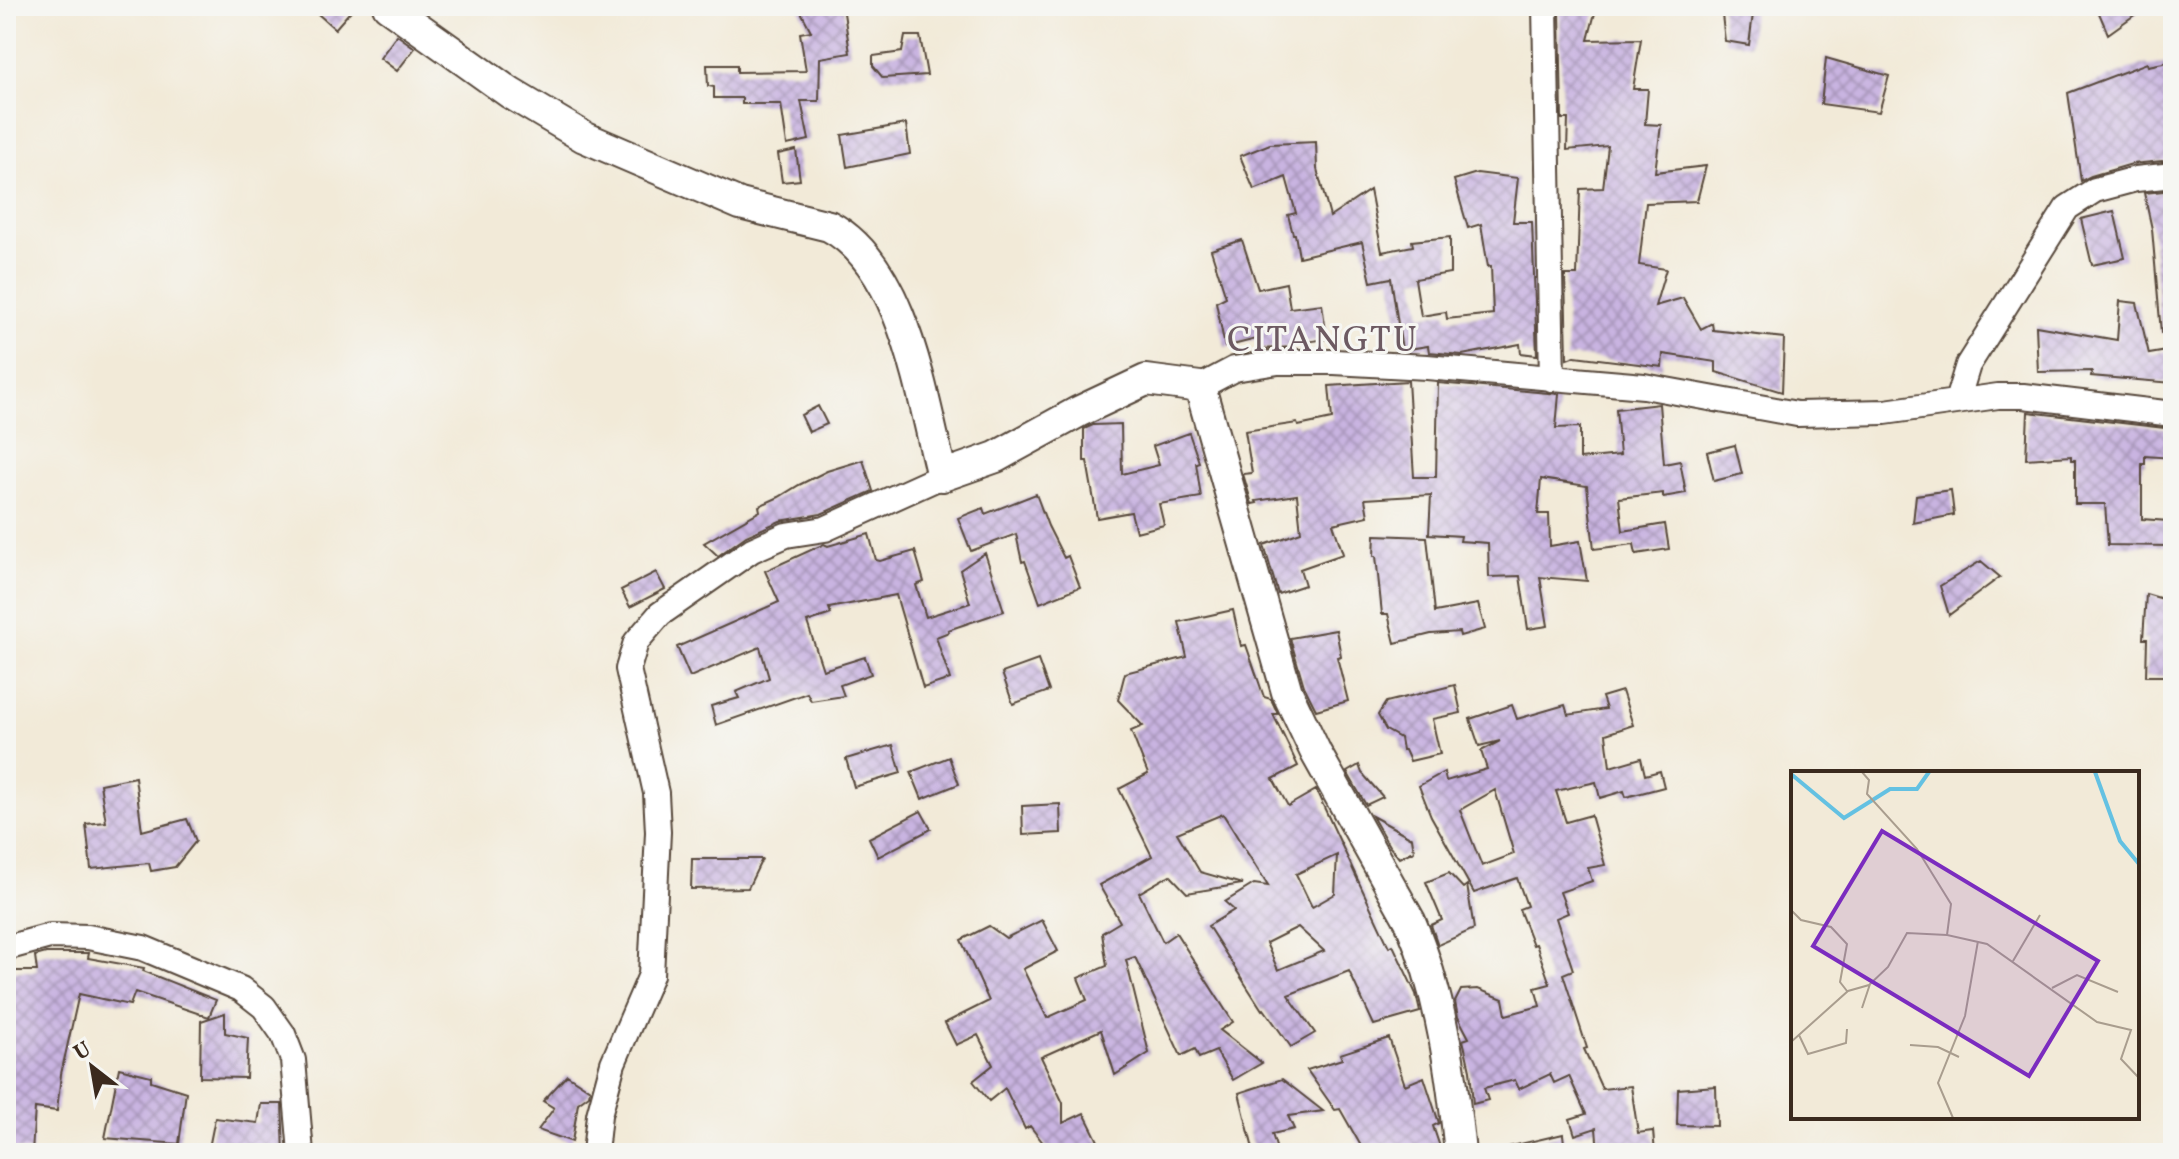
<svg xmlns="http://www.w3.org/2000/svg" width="2179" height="1159" font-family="Vollkorn,serif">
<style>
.building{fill:url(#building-cross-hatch);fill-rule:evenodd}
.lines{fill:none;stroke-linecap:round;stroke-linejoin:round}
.minor-casing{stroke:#56473a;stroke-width:28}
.tertiary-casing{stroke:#56473a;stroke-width:34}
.minor{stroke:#fff;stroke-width:24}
.tertiary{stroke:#fff;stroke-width:30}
.labels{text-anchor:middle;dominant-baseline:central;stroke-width:6;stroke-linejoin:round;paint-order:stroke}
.quarter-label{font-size:36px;letter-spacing:2px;fill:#6d5a62;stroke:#f6f6f2}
.inset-river{fill:none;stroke:#64c1e2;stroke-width:4}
.inset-road{fill:none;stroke:#a99d8e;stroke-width:2}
.view{fill:#7b2cbf;fill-opacity:0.15;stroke:#7b2cbf;stroke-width:4}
.inset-edge{fill:none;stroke:#3b2a1e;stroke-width:4}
</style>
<defs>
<pattern id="building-cross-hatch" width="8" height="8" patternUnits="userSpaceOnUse" patternTransform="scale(2)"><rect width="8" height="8" fill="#c9b4e1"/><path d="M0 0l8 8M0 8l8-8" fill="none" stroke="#a493b6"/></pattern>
</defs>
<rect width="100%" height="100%" fill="#f6f6f2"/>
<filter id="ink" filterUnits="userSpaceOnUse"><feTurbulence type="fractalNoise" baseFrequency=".0125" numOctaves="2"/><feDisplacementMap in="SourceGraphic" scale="16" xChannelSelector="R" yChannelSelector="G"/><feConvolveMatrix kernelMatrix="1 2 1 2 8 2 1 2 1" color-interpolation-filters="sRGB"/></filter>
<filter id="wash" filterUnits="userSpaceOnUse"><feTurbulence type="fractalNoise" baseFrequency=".006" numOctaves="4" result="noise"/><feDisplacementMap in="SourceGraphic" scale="32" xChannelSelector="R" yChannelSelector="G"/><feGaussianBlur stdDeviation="1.8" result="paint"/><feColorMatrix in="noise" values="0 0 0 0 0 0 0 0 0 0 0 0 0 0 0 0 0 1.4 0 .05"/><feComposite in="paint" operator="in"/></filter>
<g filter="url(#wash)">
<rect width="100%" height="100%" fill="#f2ead8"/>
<g id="blocks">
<path class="building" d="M309 6H355L335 29Z
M798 6H843L850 53 820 58 819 101H801L809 140 787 145 781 104H742V98H714V87L708 86 707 65H737V72L806 71 800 33 811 31Z
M1721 6H1754L1749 45 1725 41Z
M2096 6H2147L2108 34Z
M1560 11 1595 13 1588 40 1641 39 1633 89H1648L1645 124 1661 125 1655 172 1706 166 1697 201 1646 203 1639 265 1666 269 1655 306 1683 298 1701 329 1712 323 1713 330 1784 338 1782 392 1716 372V362L1663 354 1662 367 1575 356 1567 359 1565 275H1577L1580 189 1603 188 1608 146 1567 150 1568 119H1562Z
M397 35 415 48 397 71 380 58Z
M905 36H920L927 75 883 78 873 66V56L902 52Z
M1826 58 1889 76 1879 112 1821 104Z
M2173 61V160L2132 164 2091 176 2081 181 2068 93 2147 63 2148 66Z
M906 124 910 154 847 167 842 135Z
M1316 142 1317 169 1330 217 1370 190 1382 252 1413 246 1412 241 1450 237V273L1415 279 1421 316 1446 312 1447 319 1493 314 1491 266 1488 267 1481 224 1468 228 1454 180 1477 173 1518 178 1513 222H1532L1537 355 1521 353 1520 344 1462 355 1429 352 1428 346 1402 350 1391 278 1371 282 1362 242 1299 257 1295 234H1293L1288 215 1296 213 1286 177 1254 190 1240 156 1270 144Z
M796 150 800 180 782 182 778 154Z
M2173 190V332L2161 333 2152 229 2144 193Z
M2114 211 2125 258 2092 265 2081 219Z
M1242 240 1258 289 1286 283 1290 308 1322 304 1327 339 1291 344 1292 347 1262 349 1260 338 1225 347 1216 302 1226 297 1211 250Z
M2120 301 2137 303 2149 354 2173 350V383L2091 376 2092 371 2038 372 2036 326 2117 340Z
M1408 381 1414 477H1436L1438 383 1559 394 1556 428 1580 427V459L1620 455 1616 409 1659 404 1664 464 1680 461 1686 493 1663 497V493L1619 498 1623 531 1665 524 1669 549 1636 554 1634 544 1594 549 1587 486 1541 479 1538 514H1549L1550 546 1580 541 1587 581 1540 577 1548 626 1528 629 1520 576 1489 577 1488 543 1460 541 1461 536 1429 534 1431 495 1365 499 1368 516 1333 524 1343 554 1300 569 1305 585 1278 594 1264 545 1301 532 1297 495 1256 501 1257 503 1252 504 1243 474 1252 473 1245 431 1297 423 1298 426 1332 419 1329 386Z
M818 406 827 424 809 432 801 415Z
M2028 412 2173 429V458L2145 456V464H2142V519L2168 521V546L2108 545 2105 504H2075V460H2071V456L2026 459Z
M1121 424 1122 474 1159 465 1153 446 1189 433 1199 462 1196 463 1201 497 1159 504 1164 525 1136 532 1131 512 1097 518 1087 461H1084V429L1093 425Z
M1735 445 1742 474 1714 481 1707 452Z
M863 460 873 491 821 514 780 521 746 536 718 556 704 543 760 511 759 506 779 497 799 485 827 471Z
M1951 490 1954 515 1913 523 1916 495Z
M1036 494 1048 526 1064 558 1068 556 1080 587 1040 603 1025 561 1022 562 1016 534 971 551 958 518 983 508 985 514Z
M869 534 876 560 880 561 915 551 924 582 916 585 926 617 970 603 960 570 985 553 1004 611 948 630 949 632 936 637 950 679 923 688 896 595 829 608 831 614 807 622 823 670 865 657 871 674 840 685 844 696 811 701 807 693 716 725 711 706 739 698 736 692 769 678 760 647 690 677 677 647 779 602 765 571 824 544 828 546Z
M1375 535 1427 537 1435 612 1478 604 1485 629 1460 636 1459 632 1431 634 1395 643 1388 614H1382L1376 556H1374Z
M1981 561 2000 577 1949 615 1940 586Z
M656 572 665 589 630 607 621 590Z
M2146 594 2173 602V676H2146L2147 639H2143Z
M1233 610 1241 646 1246 645 1264 697 1271 699 1278 714H1273L1298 766 1273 779 1288 806 1316 790 1389 947 1393 945 1416 994 1420 1012 1374 1025 1349 971 1288 995 1315 1033 1291 1047 1264 1009 1262 1010 1208 926 1234 910 1225 902 1254 884 1268 886 1223 814 1177 833 1200 872 1242 884 1187 893 1170 875 1139 893 1163 942 1176 933 1233 1022 1220 1030 1262 1063 1233 1080 1216 1051 1199 1058 1195 1049 1181 1056 1135 957 1126 960 1149 1053 1115 1075 1101 1030 1041 1057 1063 1103V1123L1084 1113 1100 1145 1091 1147 1094 1153H1051L1030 1126 1025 1129 1005 1088 989 1101 973 1081 993 1065 978 1035 956 1045 945 1023 989 1001 961 940 989 926 1006 938 1042 920 1058 951 1023 969 1047 1018 1087 1000 1078 978 1107 966 1102 933 1120 922 1099 885 1152 856 1119 789 1148 774 1131 731 1143 726 1118 700 1125 673 1187 657 1179 622ZM1337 855 1335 894 1312 907 1296 874ZM1298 927 1324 951 1278 970 1266 943Z
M1336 630 1341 656 1337 657 1348 701 1316 710 1304 686 1290 638Z
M1038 660 1049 691 1013 704 1002 673Z
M1455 685 1461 713 1432 719 1440 754 1410 761 1405 750H1402L1400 738 1386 730 1378 715 1386 702Z
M1622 691 1633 725 1606 734 1610 767 1641 758 1645 775 1660 771 1664 787 1626 797 1624 791 1600 798 1596 782 1556 791 1566 822 1591 815 1605 865 1588 868 1592 881 1560 892 1568 913 1556 918 1573 970 1563 974 1587 1048 1584 1049 1602 1089 1631 1086 1638 1133 1653 1131 1655 1153H1598L1596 1128 1575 1135 1570 1119 1586 1114 1569 1076 1554 1083 1550 1074 1519 1089 1515 1080 1484 1088 1488 1100 1473 1104 1470 1070 1463 1040 1469 1038 1458 1017 1455 1002 1461 990 1478 989 1503 999 1506 1015 1540 1006 1535 988 1550 984 1536 944 1533 945 1519 909 1527 906 1517 878 1474 893 1431 816 1419 786 1444 772 1446 781 1487 769 1481 751 1500 741 1479 746 1470 719 1512 705 1517 719 1565 705 1568 715 1606 709 1602 697ZM1495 790 1514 854 1482 866 1460 810Z
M893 745 901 773 854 787 846 759Z
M949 757 959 784 922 799 911 772Z
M1359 765 1362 773 1383 797 1366 805 1347 772Z
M135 777 142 831 187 819 196 841 175 867 151 871 149 863 91 869 86 824 106 822 100 784Z
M1060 804 1061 833 1023 835 1022 806Z
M921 811 931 829 878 857 869 838Z
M1372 816 1412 838 1414 851 1399 858 1389 846Z
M692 859H762L748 888 691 889Z
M1449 873 1463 888 1467 885 1474 929 1438 945 1431 925 1442 920 1426 882Z
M46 953H89L88 958 144 968 143 971 216 1000 209 1017 135 992 130 1005 79 994 61 1074 57 1111 35 1108 32 1152 6 1148V971H37L35 956Z
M225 1013V1033L248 1038 246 1078 200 1077 201 1021Z
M1389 1038 1405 1085 1424 1077 1439 1123 1433 1126 1442 1153H1365L1340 1109 1335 1110 1307 1070 1342 1059 1340 1054Z
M119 1068 151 1076V1081L186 1092 179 1144 105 1138Z
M567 1075 590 1090 589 1095 578 1103 572 1142 538 1130 554 1108 543 1101Z
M1282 1079 1323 1111 1288 1116 1294 1129 1272 1134 1278 1153H1254L1239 1093Z
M1716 1086 1717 1126 1677 1125 1678 1089Z
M261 1104H282L284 1153H253L254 1150 228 1147 225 1153H208L215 1118 258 1123Z
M1563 1134 1565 1153H1508V1147Z"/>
</g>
</g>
<g filter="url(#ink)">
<use href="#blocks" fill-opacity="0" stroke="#56473a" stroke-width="2"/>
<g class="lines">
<defs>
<path id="minor" d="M1545 6 1552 379
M1200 387 1234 369 1278 362H1334L1427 367 1644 386 1797 414 1885 412 1998 396H2023L2173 414
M1957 401 1968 365 2067 208 2095 190 2136 179 2173 175
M6 948 50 936 88 937 143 948 241 989 264 1007 283 1034 293 1060 301 1153
M595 1153 599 1115 613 1063 651 975 658 832 656 793 628 669 636 642 660 614 752 550 786 535 825 529 942 476"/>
<path id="tertiary" d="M388 6 510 93 584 137 740 204 829 226C905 266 922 399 942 476L996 457 1078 412 1146 380 1200 387 1287 692 1316 753 1410 921C1441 994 1452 1074 1460 1153"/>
</defs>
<use href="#minor" class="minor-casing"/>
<use href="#tertiary" class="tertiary-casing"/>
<use href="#minor" class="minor"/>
<use href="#tertiary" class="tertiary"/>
</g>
</g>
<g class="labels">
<g class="quarter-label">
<text x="1323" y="342">CITANGTU</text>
</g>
</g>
<g transform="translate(1791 771)">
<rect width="348" height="348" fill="#f2ead8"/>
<path class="inset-river" d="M304 1 329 70 348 93M0 3 53 47 99 18H126L138 1"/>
<path class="inset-road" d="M71 1 78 9 76 23 126 78 160 133 156 164 196 173 306 251 340 259 330 288 348 307M0 139 10 149 40 156 56 173 49 211 56 220M222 190 249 144M261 217 286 204 327 221M71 237 79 213M8 264 17 283 55 272 56 258M0 271 57 220 78 214 97 196 116 162 156 164M119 274 147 276 168 286M162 347 147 312 174 245 187 170"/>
<path class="view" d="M91 60 307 190 238 305 22 175Z"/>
<rect width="348" height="348" class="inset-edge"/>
</g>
<rect width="2179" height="1159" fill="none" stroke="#f6f6f2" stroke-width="32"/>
<g transform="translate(92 1067) rotate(329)" stroke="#f6f6f2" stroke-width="6" paint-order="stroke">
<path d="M0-6L14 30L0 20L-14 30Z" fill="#3b2a1e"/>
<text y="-12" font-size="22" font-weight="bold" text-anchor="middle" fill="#3b2a1e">U</text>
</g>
</svg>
